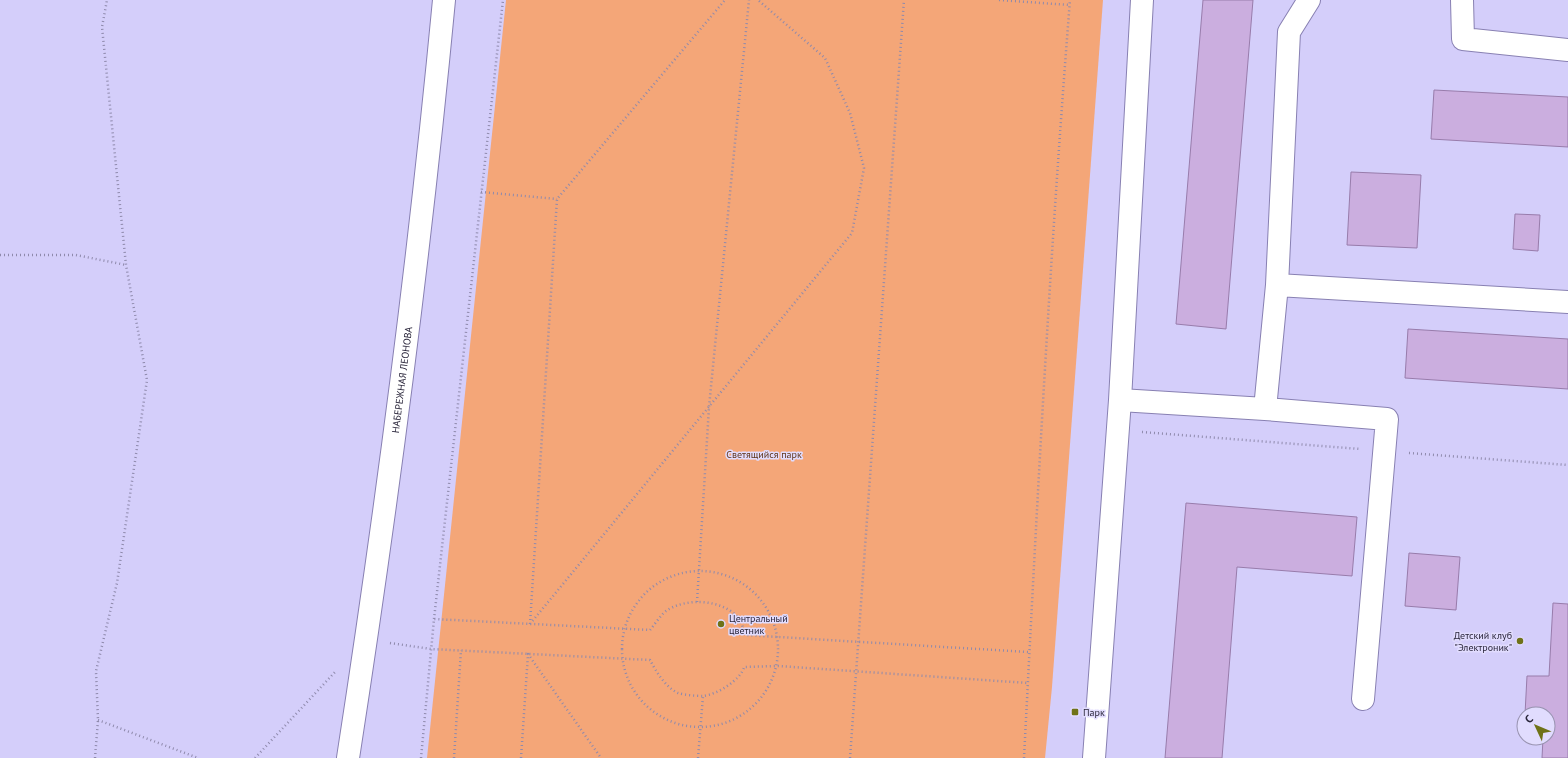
<svg xmlns="http://www.w3.org/2000/svg" width="1568" height="758" font-family="'PT Sans',sans-serif">
<style>
.green{fill:#f4a678}
.building{fill:#cbaedf;stroke:#987cab}
.lines{fill:none;stroke-linecap:round;stroke-linejoin:round}
.minor-casing{stroke:#8880b2;stroke-width:24}
.major-casing{stroke:#8880b2;stroke-width:24}
.path{stroke:#8f8aac;stroke-width:2.5;stroke-dasharray:1 3;stroke-linecap:butt}
.minor{stroke:#fff;stroke-width:22}
.major{stroke:#fff;stroke-width:22}
.poi-dot{fill:#6f7218;stroke:#e1dcfe;stroke-width:1.5}
.labels{text-anchor:middle;dominant-baseline:central;stroke-width:3;stroke-linejoin:round;paint-order:stroke}
.street-label{font-size:10px;fill:#2a263b;stroke:#e1dcfe}
.park-label{font-size:10px;fill:#5f351a;stroke:#e1dcfe}
.poi-label{font-size:10px;fill:#2a263b;stroke:#e1dcfe;text-anchor:start}
</style>
<rect width="100%" height="100%" fill="#d4cefa"/>
<path class="green" d="M506 0H1103L1052 687 1045 758H427Z"/>
<path class="building" d="M1203 0H1253L1226 329 1176 324Z
M1434 90 1568 97V147L1431 139Z
M1351 172 1421 175 1417 248 1347 245Z
M1515 214 1540 215 1538 251 1513 249Z
M1408 329 1568 339V389L1405 378Z
M1186 503 1357 517 1352 576 1237 567 1222 758H1165Z
M1409 553 1460 557 1456 610 1405 606Z
M1553 603 1568 604V758H1542L1543 738H1548V714H1525L1527 676H1549Z"/>
<g class="lines">
<defs>
<path id="minor" d="M1462 0 1463 39 1568 50
M1277 285 1568 302
M1120 400 1265 409 1277 285 1289 32 1309 0
M1265 409 1387 419 1363 699
M1094 758 1120 400 1142 0"/>
<g id="major">
<path id="s1" d="M348 758C387 506 420 253 444 0"/>
</g>
</defs>
<use href="#minor" class="minor-casing"/>
<use href="#major" class="major-casing"/>
<path class="path" d="M999 0 1070 5
M481 192 557 199
M0 255H76L126 265
M1142 432 1360 449
M1409 453 1568 465
M622 649a78 78 0 1 1 156 0a78 78 0 1 1-156 0Z
M697 602 709 407 749 0
M434 619 503 0
M530 624 852 233 864 168 850 113 825 58 758 0
M530 624 557 199 725 0
M390 643 431 649 650 660C656 671 665 687 678 693 684 695 696 696 703 696 716 695 741 680 744 667L778 666 1028 683
M98 720 198 758
M95 758 98 720 96 671 117 583 147 380 126 265 102 27 107 0
M255 758 335 672
M421 758 434 619 650 630C655 624 660 616 666 611 686 597 725 599 740 620 742 624 744 631 745 635L1028 652
M454 758 461 650
M521 758 528 654 601 758
M698 758 703 696
M850 758 904 0
M1024 758C1037 505 1050 252 1070 0"/>
<use href="#minor" class="minor"/>
<use href="#major" class="major"/>
</g>
<g class="poi-dot">
<circle cx="721" cy="624" r="4"/>
<circle cx="1520" cy="641" r="4"/>
<rect x="1071" y="708" width="8" height="8" rx="2"/>
</g>
<g class="labels">
<g class="street-label">
<text stroke="none"><textPath href="#s1" startOffset="382">НАБЕРЕЖНАЯ ЛЕОНОВА</textPath></text>
</g>
<g class="park-label">
<text x="764" y="454">Светящийся парк</text>
</g>
<g class="poi-label">
<text x="729" y="618">Центральный<tspan x="729" dy="12">цветник</tspan></text>
<text x="1512" y="635" text-anchor="end">Детский клуб<tspan x="1512" dy="12">"Электроник"</tspan></text>
<text x="1083" y="712">Парк</text>
</g>
</g>
<g transform="translate(1536 726) rotate(314)"><circle r="19" fill="#e1dcfe" stroke="#9893b0"/>
<path d="M0-3L7 15L0 10L-7 15Z" fill="#6f7218"/>
<text y="-6" font-size="11" font-weight="bold" text-anchor="middle" fill="#2a263b">С</text>
</g>
</svg>
